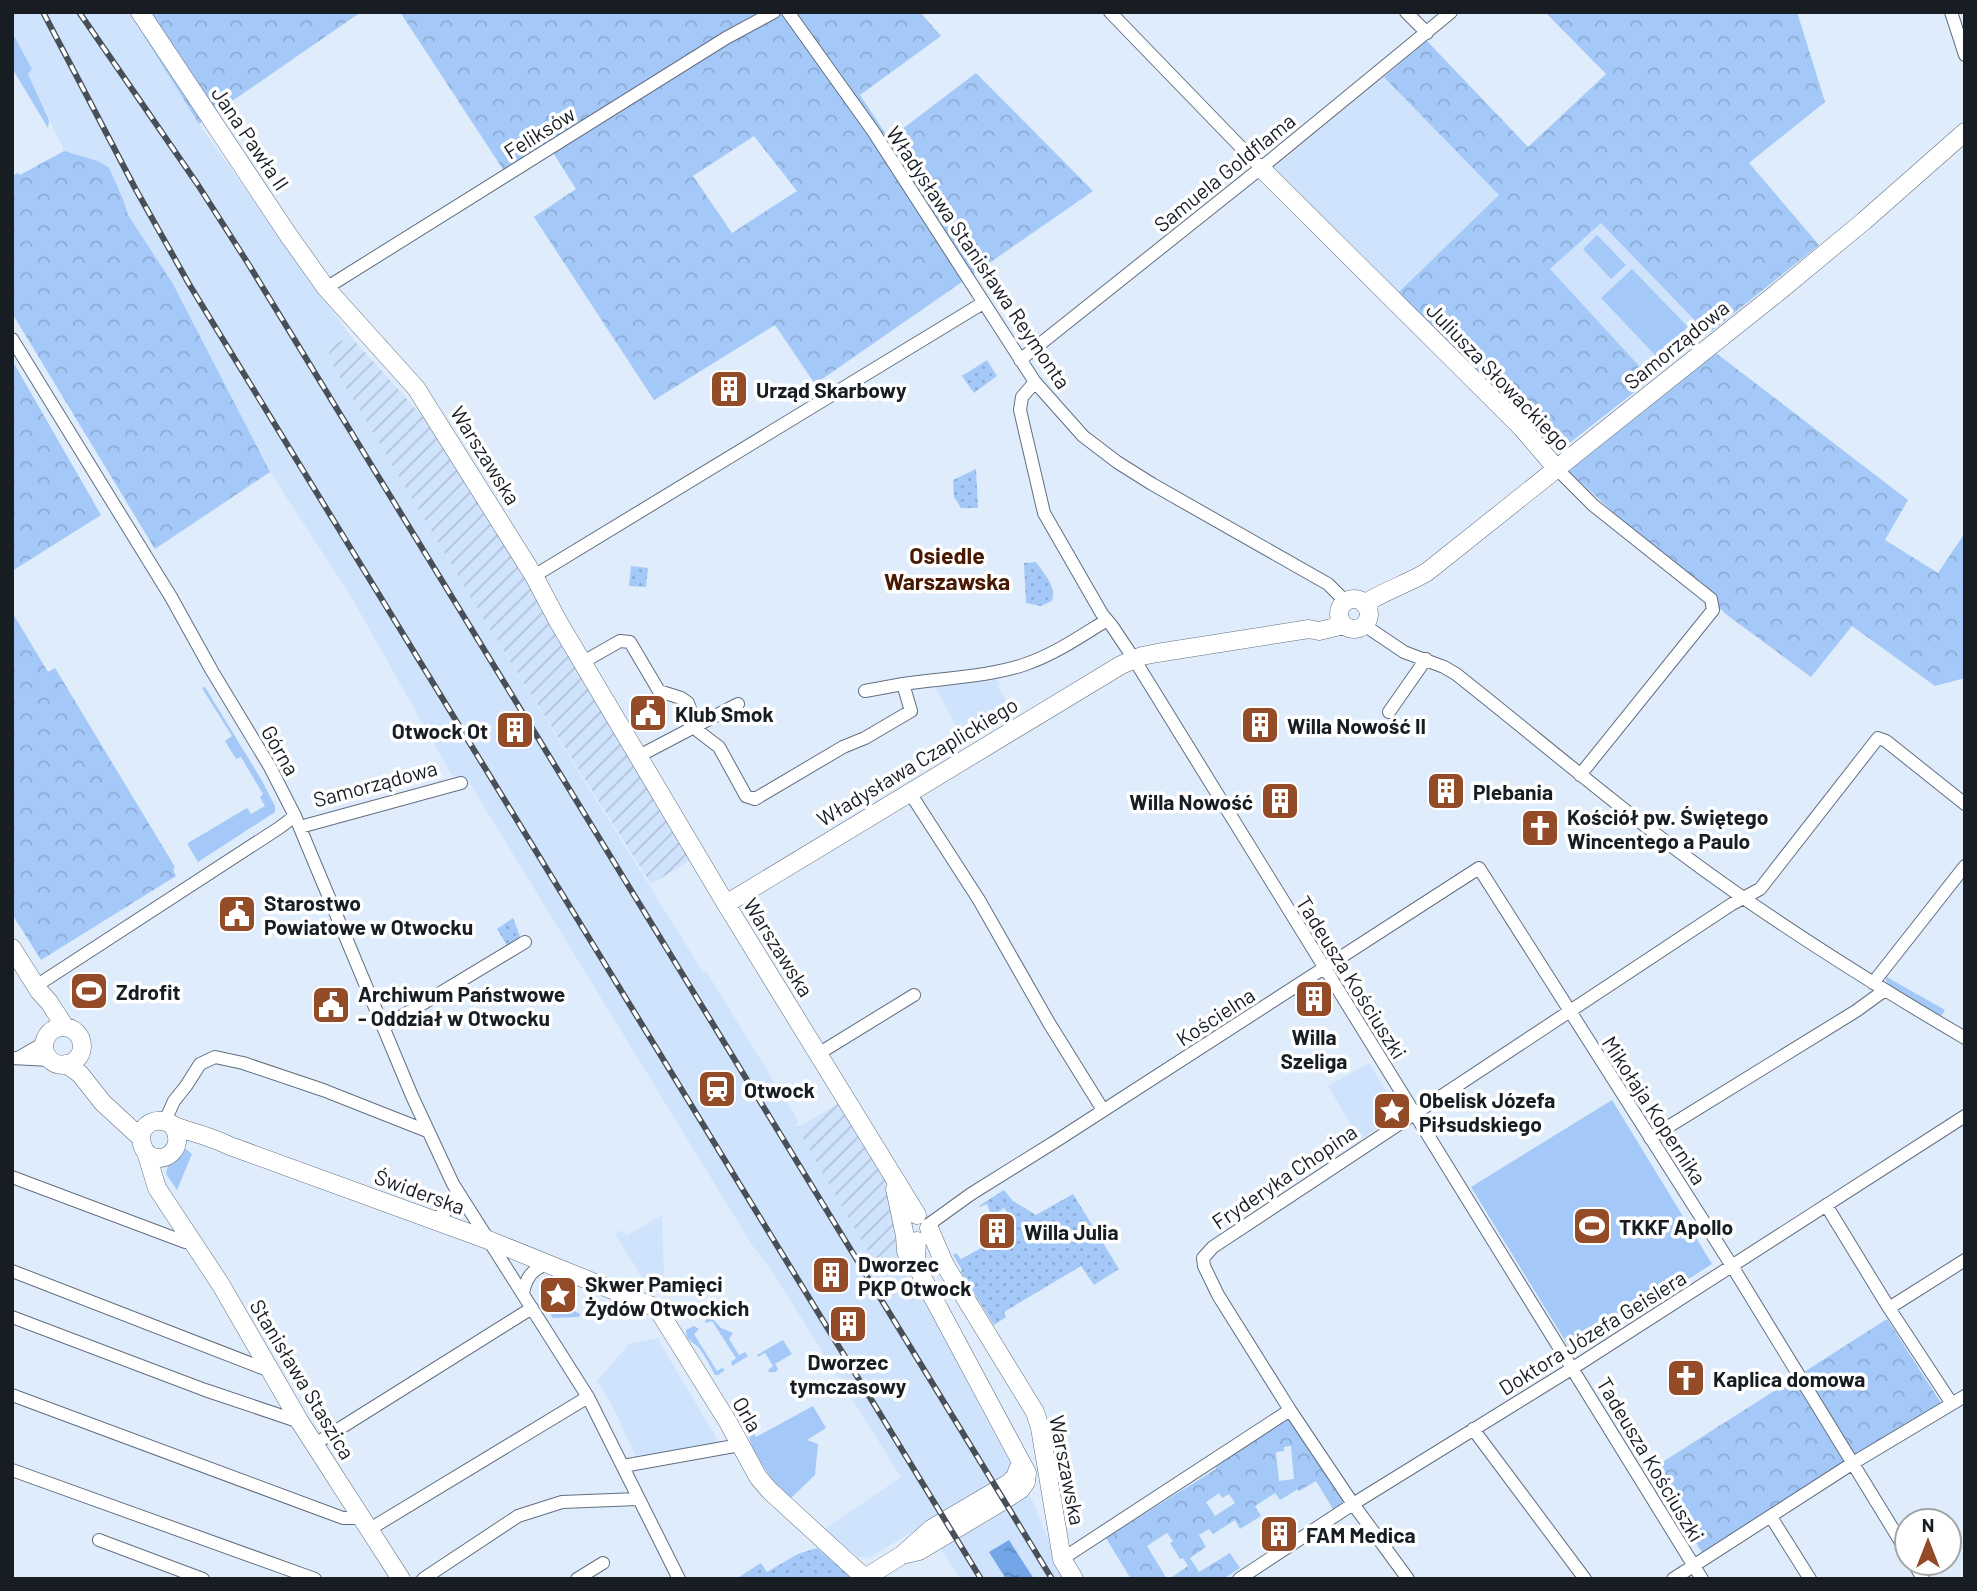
<svg xmlns="http://www.w3.org/2000/svg" width="1977" height="1591" font-family="Barlow,sans-serif">
<style>
.built{fill:#cfe3fc}
.industrial{fill:url(#industrial-furrows)}
.grass{fill:#a4c8f7}
.forest{fill:url(#forest-crowns);fill-rule:evenodd}
.park{fill:url(#park-dots)}
.water{fill:url(#water-ripples)}
.lines{fill:none;stroke-linecap:round;stroke-linejoin:round}
.street-casing{stroke:#626f80;stroke-width:14}
.secondary-casing{stroke:#626f80;stroke-width:19}
.street{stroke:#fff;stroke-width:12}
.secondary{stroke:#fff;stroke-width:18}
.rail-casing{stroke:#484f58;stroke-width:6}
.rail{stroke:#fff;stroke-width:3.5;stroke-dasharray:10;stroke-linecap:butt}
.labels{text-anchor:middle;dominant-baseline:central;stroke-width:7;stroke-linejoin:round;paint-order:stroke}
.street-label{font-size:21px;fill:#181d24;stroke:#fff}
.poi-label{font-size:21px;font-weight:bold;fill:#181d24;stroke:#fff;text-anchor:start}
.neighbourhood-label{font-size:23px;font-weight:bold;fill:#481900;stroke:#fff}
</style>
<defs>
<pattern id="industrial-furrows" width="10" height="10" patternUnits="userSpaceOnUse" patternTransform="scale(1.75)"><rect width="10" height="10" fill="#cfe3fc"/><path d="M-1 1l2-2M0 10L10 0M9 11l2-2" fill="none" stroke="#b1c2d8"/></pattern>
<pattern id="forest-crowns" width="20" height="18" patternUnits="userSpaceOnUse" patternTransform="scale(1.75)"><rect width="20" height="18" fill="#a4c8f7"/><path d="M2 6a3 3 0 1 1 6 0M12 15a3 3 0 1 1 6 0" fill="none" stroke="#8cabd4"/></pattern>
<pattern id="park-dots" width="8" height="8" patternUnits="userSpaceOnUse" patternTransform="scale(1.75)"><rect width="8" height="8" fill="#a4c8f7"/><path d="M2 2h.1M6 6h.1" fill="none" stroke="#8cabd4" stroke-width="1.8" stroke-linecap="round"/></pattern>
<pattern id="water-ripples" width="26" height="14" patternUnits="userSpaceOnUse" patternTransform="scale(1.75)"><rect width="26" height="14" fill="#72a6e8"/><path d="M2 4q2-2 4 0t4 0M15 11q2-2 4 0t4 0" fill="none" stroke="#5d87bc"/></pattern>
</defs>
<rect width="100%" height="100%" fill="#dfecfb"/>
<path class="built" d="M12 12H129L199 124 352 338 330 344 329 359 485 621 703 972 706 971 797 1119V1128L873 1259 897 1249 914 1286 926 1302 1004 1451 1034 1504 1059 1568 1065 1579H960L925 1524 869 1558 858 1557 825 1529 901 1477 770 1268 752 1245 469 782 451 774 349 593 270 472 173 284 128 215 123 199 98 161 64 151 28 74 32 69 12 32Z
M1427 41 1708 334 1558 452 1275 167Z
M995 678 1000 685 998 687 1015 716 966 745 935 686Z
M1369 1063 1394 1103 1389 1110 1391 1119 1360 1140 1328 1086Z
M662 1215 664 1275 646 1283 615 1234 622 1230 626 1236Z
M659 1338 660 1343 723 1449 636 1463V1457L613 1407 597 1381 629 1344Z"/>
<path class="industrial" d="M352 338 433 428 536 589 691 860 651 884 485 621 329 359 330 344Z
M841 1102 889 1182 897 1249 873 1260 797 1128Z"/>
<path class="grass" d="M12 32 32 69 28 74 49 120 48 128 12 68Z
M1597 235 1626 265 1611 279 1583 249Z
M1632 269 1688 327 1656 356 1601 298Z
M205 687 261 779 275 806V812L198 862 188 845V843L247 808 251 814 265 806 260 797 263 794 241 757 236 759 225 741 232 736 202 688Z
M1885 976 1945 1010 1942 1015H1939L1891 988 1887 983Z
M1612 1100 1712 1264 1580 1348 1569 1347 1471 1187Z
M186 1149 192 1154 177 1190 166 1174C168 1161 175 1157 186 1149Z
M554 1297 557 1299 558 1302 580 1314 579 1317 552 1318 548 1308 550 1299Z
M589 1300 598 1305 612 1308 610 1316 582 1317Z
M706 1318 713 1319 721 1328 733 1333 729 1339 739 1355 745 1352 748 1356 732 1366 731 1362 736 1358 712 1321 705 1323Z
M694 1326 699 1329 694 1334 717 1371 722 1368 725 1370 718 1375H715C710 1366 705 1355 699 1348 692 1340 686 1342 686 1330Z
M783 1340 792 1354 775 1364 778 1369 776 1372H769L768 1370 773 1366 765 1353 758 1357 757 1355Z
M813 1406 826 1428 807 1440 818 1444 815 1475 790 1499C776 1484 743 1447 750 1426L756 1437Z"/>
<path class="forest" d="M129 12H361L199 124Z
M400 12H920L941 36 860 95 889 139 976 73 1093 191 815 384 775 325 654 400 534 217 576 189 552 151 508 177ZM754 136 797 191 732 233 693 176Z
M1545 12H1797L1825 102 1749 163 1819 245 1708 334 1601 223 1550 269 1651 379 1558 452 1398 293 1499 195 1384 77 1427 41 1528 147 1606 74Z
M64 151 98 161 109 168 123 199 128 215 173 284 270 472 155 549 12 313V176L18 173 20 175Z
M1716 353 1908 500 1885 540 1938 573 1965 533V678L1935 686 1852 626 1811 677 1727 615 1568 471Z
M12 360 101 515 12 571Z
M12 612 48 672 55 668 175 867 173 870 176 876 41 960 12 914Z
M1887 1319 1941 1403 1703 1554 1650 1470Z
M1286 1419 1291 1421 1344 1502 1333 1509 1316 1481 1299 1491 1298 1489 1280 1500 1275 1493 1255 1506 1261 1516 1240 1529 1235 1520 1213 1534 1209 1529 1199 1535 1206 1547 1190 1558 1199 1572 1230 1553 1240 1568 1223 1579H1169L1188 1566 1183 1558 1180 1559 1170 1543 1173 1541 1167 1533 1147 1546 1167 1579H1131L1106 1538 1216 1469V1467ZM1291 1446 1294 1479 1279 1481 1276 1452 1284 1451V1447ZM1219 1493 1222 1498 1229 1494 1235 1503 1215 1516 1206 1502Z"/>
<path class="park" d="M987 360 997 376 974 393 962 376Z
M976 469 978 508H961L954 497 953 480Z
M1036 562C1044 574 1057 587 1052 601L1041 606 1026 603 1024 563Z
M631 566 648 568 646 587 629 586Z
M513 918 521 939 508 947 497 929Z
M1004 1190 1013 1201 1036 1215 1073 1194 1119 1269 1094 1285 1081 1266 1004 1312 1006 1317 994 1325 961 1272 962 1270 953 1255 956 1253 961 1259 983 1247 982 1244 990 1239 995 1246 1003 1241 1006 1245 1017 1238 1010 1226 1014 1223 1004 1208 998 1212 993 1220 987 1204 980 1207 979 1206Z
M817 1548 853 1579H736L761 1563 767 1572 798 1554Z"/>
<path class="water" d="M1009 1540 1034 1579H1006L989 1552Z"/>
<g class="lines">
<defs>
<path id="street" d="M788 12 873 131 1035 382 1083 436 1117 462 1152 484 1328 584 1346 602
M1110 12 1261 168
M1406 12 1427 33
M1951 12 1965 55
M326 288 726 38 774 12
M12 339 171 597 212 671 270 767 295 816 412 1096 453 1184 588 1397 679 1579
M1020 360 1261 168 1451 12
M1035 382 1022 397 1020 410 1044 513 1102 614 1112 626 1134 659C1323 966 1513 1272 1702 1579
M1557 469 1593 505 1711 599 1713 610 1580 775
M534 576 983 303
M1364 625 1404 652 1444 667 1456 674C1552 750 1644 830 1745 899 1816 948 1890 994 1965 1038
M583 662 620 641 630 642 659 691 681 698 688 703 698 731 719 747 746 796 755 799 843 747 865 738 911 711 903 684C943 678 989 677 1026 664 1055 654 1081 636 1107 620
M865 691 903 684
M1389 712 1426 659
M637 757 738 704
M910 793 979 900 1049 1023 1103 1110
M300 827 461 783
M1873 983 1965 866
M36 986 279 828 295 816
M384 1027 525 942
M818 1054 914 995
M12 1058 51 1060
M18 1058 44 1043
M165 1121 174 1101 186 1086 200 1064 215 1057 243 1063 323 1090 427 1131
M1650 1138 1856 1011 1885 990
M12 1177 185 1242H192
M1826 1205 1889 1308 1952 1404
M432 1220C447 1213 452 1206 457 1190
M928 1225 971 1194 1056 1141 1479 868 1732 1266 1907 1552
M12 1271 270 1371
M523 1293C526 1278 532 1269 547 1264
M1889 1308 1965 1260
M12 1317 205 1390 300 1422
M12 1395 343 1518H363
M1473 1429 1585 1579
M315 1444 532 1308
M623 1466 740 1445
M12 1470 315 1579
M1771 1517 1810 1579
M370 1529 588 1397
M99 1540 203 1579
M1062 1559 1290 1410
M1914 1563 1923 1579
M423 1579 518 1516 562 1502 638 1499
M577 1579 603 1563
M1239 1579 1353 1504 1573 1368 1965 1116
M1408 1579 1353 1504 1290 1410 1218 1295 1204 1266 1203 1258 1213 1247 1732 904 1760 889 1878 738 1886 741 1965 804
M1673 1579 1853 1463 1965 1396"/>
<path id="secondary" d="M140 12 289 236 326 288 416 388 534 576 559 623 726 904 917 1215
M1261 168 1521 427 1557 469
M1339 614a15 15 0 1 1 30 0a15 15 0 1 1-30 0Z
M1364 604C1384 591 1407 584 1427 572L1777 293 1864 221 1965 132
M726 904 1121 665 1142 656 1157 653 1309 629 1319 631 1344 625
M12 948 39 991 49 1002 65 1027
M44 1046a19 19 0 1 1 38 0a19 19 0 1 1-38 0Z
M66 1064 80 1074 103 1103 141 1138
M172 1125C189 1147 161 1170 145 1151 141 1145 140 1136 143 1130 147 1123 155 1120 162 1121 169 1122 176 1127 183 1129 199 1134 214 1138 230 1146L491 1241 657 1308 728 1422 758 1477 770 1491 866 1579
M146 1152 157 1188 221 1285 300 1422 401 1579
M895 1189 905 1236 906 1251 911 1263
M929 1228 945 1265 1035 1412 1040 1428 1062 1559 1074 1579
M902 1555 919 1551 1006 1499 1021 1489 1026 1482 1027 1473 922 1277 916 1260 917 1241
M865 1578 902 1555 931 1529 1009 1483 1015 1477 1021 1462"/>
</defs>
<use href="#street" class="street-casing"/>
<use href="#secondary" class="secondary-casing"/>
<use href="#street" class="street"/>
<use href="#secondary" class="secondary"/>
<defs>
<path id="rail" d="M43 12 135 188 189 284 981 1579
M79 12 198 185 249 265 1052 1579"/>
</defs>
<use href="#rail" class="rail-casing"/>
<use href="#rail" class="rail"/>
</g>
<defs>
<symbol id="building-square" viewBox="-11 -11 22 22"><rect x="-9" y="-9" width="18" height="18" rx="4" fill="#934b28" stroke="#fff"/><path d="M-4-6H4V6H1V3H-1V6H-4ZM-2.5-4.3h1.7v1.8h-1.7ZM.8-4.3h1.7v1.8H.8ZM-2.5-1h1.7V.8h-1.7ZM.8-1h1.7V.8H.8Z" fill="#fff"/></symbol>
<symbol id="civic-square" viewBox="-11 -11 22 22"><rect x="-9" y="-9" width="18" height="18" rx="4" fill="#934b28" stroke="#fff"/><path d="M-.6-6.5H3V-4.5H.6V-3L4-1V1h2V6H-6V1h2V-1L-.6-3ZM-1.2 2.5V6h2.4V2.5Z" fill="#fff"/></symbol>
<symbol id="church-square" viewBox="-11 -11 22 22"><rect x="-9" y="-9" width="18" height="18" rx="4" fill="#934b28" stroke="#fff"/><path d="M-1.2-6h2.4v3.5h3.3v2.4h-3.3V6h-2.4V-.1h-3.3v-2.4h3.3Z" fill="#fff"/></symbol>
<symbol id="stadium-square" viewBox="-11 -11 22 22"><rect x="-9" y="-9" width="18" height="18" rx="4" fill="#934b28" stroke="#fff"/><path d="M0-5a6.5 5 0 1 0 0 10a6.5 5 0 1 0 0-10ZM-3.5-1.8h7v3.6h-7Z" fill="#fff"/></symbol>
<symbol id="station-square" viewBox="-11 -11 22 22"><rect x="-9" y="-9" width="18" height="18" rx="4" fill="#934b28" stroke="#fff"/><path d="M-3-6H3Q5-6 5-4V2Q5 4 3 4L4.5 6H3L1.5 4h-3L-3 6H-4.5L-3 4Q-5 4-5 2V-4Q-5-6-3-6ZM-3.5-4v3h7v-3ZM-3.5 1v1.5H-2V1ZM2 1v1.5H3.5V1Z" fill="#fff"/></symbol>
<symbol id="sight-square" viewBox="-11 -11 22 22"><rect x="-9" y="-9" width="18" height="18" rx="4" fill="#934b28" stroke="#fff"/><path d="M0-6L1.8-2.2L6-1.7L2.9 1.2L3.7 5.4L0 3.3L-3.7 5.4L-2.9 1.2L-6-1.7L-1.8-2.2Z" fill="#fff"/></symbol>
</defs>
<g fill-rule="evenodd">
<use href="#building-square" x="707" y="367" width="44" height="44"/>
<use href="#civic-square" x="626" y="691" width="44" height="44"/>
<use href="#building-square" x="1238" y="703" width="44" height="44"/>
<use href="#building-square" x="493" y="708" width="44" height="44"/>
<use href="#building-square" x="1424" y="769" width="44" height="44"/>
<use href="#building-square" x="1258" y="779" width="44" height="44"/>
<use href="#church-square" x="1518" y="806" width="44" height="44"/>
<use href="#civic-square" x="215" y="892" width="44" height="44"/>
<use href="#stadium-square" x="67" y="969" width="44" height="44"/>
<use href="#building-square" x="1292" y="977" width="44" height="44"/>
<use href="#civic-square" x="309" y="983" width="44" height="44"/>
<use href="#station-square" x="695" y="1067" width="44" height="44"/>
<use href="#sight-square" x="1370" y="1089" width="44" height="44"/>
<use href="#stadium-square" x="1570" y="1204" width="44" height="44"/>
<use href="#building-square" x="975" y="1209" width="44" height="44"/>
<use href="#building-square" x="809" y="1253" width="44" height="44"/>
<use href="#sight-square" x="536" y="1273" width="44" height="44"/>
<use href="#building-square" x="826" y="1302" width="44" height="44"/>
<use href="#church-square" x="1664" y="1356" width="44" height="44"/>
<use href="#building-square" x="1257" y="1512" width="44" height="44"/>
</g>
<g class="labels">
<g class="street-label">
<text transform="translate(539 132) rotate(-32)">Feliksów</text>
<text transform="translate(251 138) rotate(56)">Jana Pawła II</text>
<text transform="translate(1224 172) rotate(-39)">Samuela Goldflama</text>
<text transform="translate(979 257) rotate(56)">Władysława Stanisława Reymonta</text>
<text transform="translate(1676 344) rotate(-39)">Samorządowa</text>
<text transform="translate(1499 376) rotate(46)">Juliusza Słowackiego</text>
<text transform="translate(486 455) rotate(58)">Warszawska</text>
<text transform="translate(281 750) rotate(60)">Górna</text>
<text transform="translate(917 761) rotate(-31)">Władysława Czaplickiego</text>
<text transform="translate(375 783) rotate(-15)">Samorządowa</text>
<text transform="translate(779 947) rotate(58)">Warszawska</text>
<text transform="translate(1352 977) rotate(58)">Tadeusza Kościuszki</text>
<text transform="translate(1215 1016) rotate(-33)">Kościelna</text>
<text transform="translate(1655 1110) rotate(57)">Mikołaja Kopernika</text>
<text transform="translate(1284 1176) rotate(-34)">Fryderyka Chopina</text>
<text transform="translate(420 1191) rotate(20)">Świderska</text>
<text transform="translate(1592 1332) rotate(-32)">Doktora Józefa Geislera</text>
<text transform="translate(303 1379) rotate(59)">Stanisława Staszica</text>
<text transform="translate(748 1414) rotate(60)">Orla</text>
<text transform="translate(1651 1459) rotate(59)">Tadeusza Kościuszki</text>
<text transform="translate(1068 1470) rotate(79)">Warszawska</text>
</g>
<g class="poi-label">
<text x="756" y="389">Urząd Skarbowy</text>
<text x="675" y="713">Klub Smok</text>
<text x="1287" y="725">Willa Nowość II</text>
<text x="488" y="730" text-anchor="end">Otwock Ot</text>
<text x="1473" y="791">Plebania</text>
<text x="1253" y="801" text-anchor="end">Willa Nowość</text>
<text x="1567" y="816">Kościół pw. Świętego<tspan x="1567" dy="24">Wincentego a Paulo</tspan></text>
<text x="264" y="902">Starostwo<tspan x="264" dy="24">Powiatowe w Otwocku</tspan></text>
<text x="116" y="991">Zdrofit</text>
<text x="358" y="993">Archiwum Państwowe<tspan x="358" dy="24">- Oddział w Otwocku</tspan></text>
<text x="1314" y="1036" text-anchor="middle">Willa<tspan x="1314" dy="24">Szeliga</tspan></text>
<text x="744" y="1089">Otwock</text>
<text x="1419" y="1099">Obelisk Józefa<tspan x="1419" dy="24">Piłsudskiego</tspan></text>
<text x="1619" y="1226">TKKF Apollo</text>
<text x="1024" y="1231">Willa Julia</text>
<text x="858" y="1263">Dworzec<tspan x="858" dy="24">PKP Otwock</tspan></text>
<text x="585" y="1283">Skwer Pamięci<tspan x="585" dy="24">Żydów Otwockich</tspan></text>
<text x="848" y="1361" text-anchor="middle">Dworzec<tspan x="848" dy="24">tymczasowy</tspan></text>
<text x="1713" y="1378">Kaplica domowa</text>
<text x="1306" y="1534">FAM Medica</text>
</g>
<g class="neighbourhood-label">
<text x="947" y="555">Osiedle<tspan x="947" dy="26">Warszawska</tspan></text>
</g>
</g>
<rect width="1977" height="1591" fill="none" stroke="#181d24" stroke-width="28"/>
<g transform="translate(1928 1542)"><circle r="33" fill="#ffffff" stroke="#a3a5a7" stroke-width="2"/>
<path d="M0-5L12 26L0 18L-12 26Z" fill="#934b28"/>
<text y="-10" font-size="19" font-weight="bold" text-anchor="middle" fill="#181d24">N</text>
</g>
</svg>
